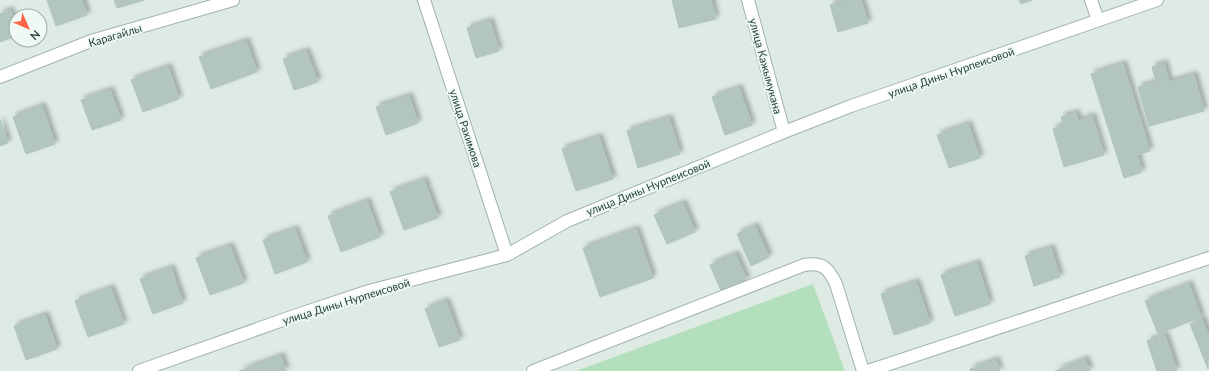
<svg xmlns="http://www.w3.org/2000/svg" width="1209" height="371" font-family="Lato,sans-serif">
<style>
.green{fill:#b4dfbc}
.building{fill:#b3c6bd;stroke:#b0c5bb;filter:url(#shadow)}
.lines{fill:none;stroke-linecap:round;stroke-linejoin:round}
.minor-casing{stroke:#a1b3ab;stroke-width:14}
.minor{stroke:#fff;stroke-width:12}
.labels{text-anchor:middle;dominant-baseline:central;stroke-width:4;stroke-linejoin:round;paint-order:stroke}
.street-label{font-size:11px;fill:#1e3d32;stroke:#eff8f2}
</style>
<defs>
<filter id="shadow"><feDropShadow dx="3.5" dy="-3.5" stdDeviation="2" flood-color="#0004"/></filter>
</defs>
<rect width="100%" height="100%" fill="#deebe4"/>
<path class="green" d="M813 284 845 371H576Z"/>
<path class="building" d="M47 0H82L87 15 56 26Z
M114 0H144L117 8Z
M672 0H711L716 19 679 28Z
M848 0H861L868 23 838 32 830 5Z
M1019 0H1032L1021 4Z
M10 10 16 27V36L0 42V14Z
M490 21 499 51 476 58 467 28Z
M246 41 257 72 211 89 199 57Z
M306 51 318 82 294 90 283 59Z
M1164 63 1169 82 1194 75 1204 111 1149 126 1138 87 1156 82 1152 67Z
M1123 64 1150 151 1137 155 1142 172 1124 178 1091 74Z
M168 67 179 99 143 112 131 80Z
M739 88 752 125 725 135 712 97Z
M110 90 121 120 92 130 81 100Z
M409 96 418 123 386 135 376 107Z
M42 106 55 144 26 154 13 117Z
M1076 113 1078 121 1092 116 1104 155 1064 167 1053 129 1063 125 1061 117Z
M669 118 680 154 638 168 627 131Z
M0 120 8 143 0 146Z
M968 124 980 158 949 168 937 135Z
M599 137 613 179 576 191 562 149Z
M424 180 438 218 404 230 390 192Z
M367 201 380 237 341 252 328 216Z
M683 203 695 232 667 244 654 215Z
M755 226 769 257 751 266 737 234Z
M295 229 307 262 275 274 263 240Z
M636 229 653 278 600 297 583 248Z
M230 246 244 283 210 295 196 258Z
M1051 248 1060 277 1034 286 1025 256Z
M735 254 747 280 721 291 710 265Z
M977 263 990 304 955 316 941 275Z
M171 268 183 303 153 314 140 279Z
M916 282 930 323 894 335 881 294Z
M1189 284 1201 317 1158 334 1145 301Z
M111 288 124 324 88 337 75 301Z
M446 301 460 340 439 347 425 309Z
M45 315 57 349 26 360 14 326Z
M1202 319 1209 336 1208 369 1190 324Z
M1165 335 1177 371H1157L1147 341Z
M281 356 286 371H239Z
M1085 359 1090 371H1055Z
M996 360 1000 371H971L970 369Z"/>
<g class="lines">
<defs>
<path id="minor" d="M424 0 507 255
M748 0 784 132
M1091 0 1098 20
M0 77 91 41 233 0
M139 371 297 315 369 291 507 255 567 221 784 132 851 106 1157 0
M533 371 804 265C822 262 828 267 836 284L863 371
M868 371 1209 258"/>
</defs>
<use href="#minor" class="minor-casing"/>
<use href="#minor" class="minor"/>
</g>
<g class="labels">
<g class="street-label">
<text transform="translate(115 35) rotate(-17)">Карагайлы</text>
<text transform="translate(766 66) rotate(75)">улица Кажымукана</text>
<text transform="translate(951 72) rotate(-19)">улица Дины Нурпеисовой</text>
<text transform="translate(466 128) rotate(72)">улица Рахимова</text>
<text transform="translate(648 187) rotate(-22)">улица Дины Нурпеисовой</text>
<text transform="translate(346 301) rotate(-17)">улица Дины Нурпеисовой</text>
</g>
</g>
<g transform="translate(28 28) rotate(135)"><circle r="19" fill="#eff8f2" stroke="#9bada5"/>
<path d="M0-3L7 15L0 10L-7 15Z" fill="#ff6548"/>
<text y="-6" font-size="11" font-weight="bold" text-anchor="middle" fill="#1e3d32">N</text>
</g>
</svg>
